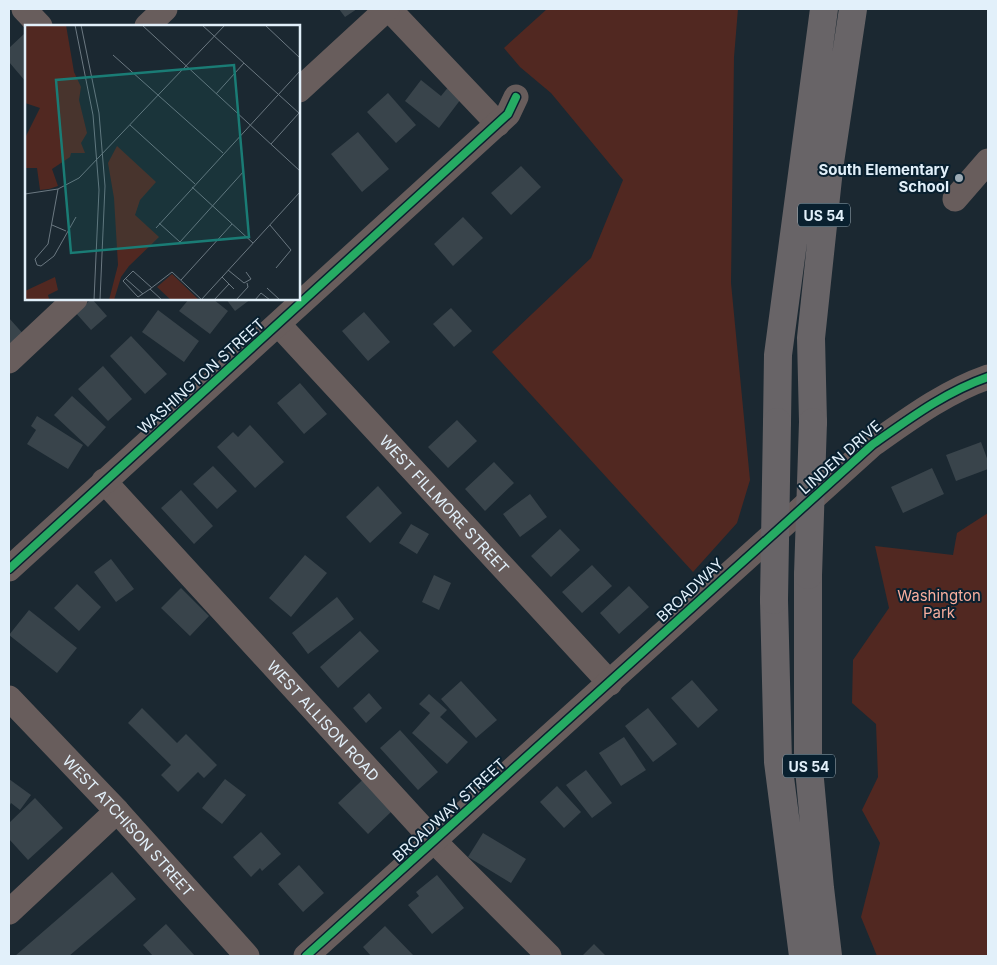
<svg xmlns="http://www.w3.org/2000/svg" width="997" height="965" font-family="Inter,sans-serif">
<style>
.green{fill:#512821}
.building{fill:#39444b}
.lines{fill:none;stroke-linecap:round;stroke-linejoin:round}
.minor{stroke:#685d5c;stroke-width:25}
.highway{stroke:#686467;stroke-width:28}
.highway-bridge{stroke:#686467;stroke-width:28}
.cycleway-casing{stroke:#09202f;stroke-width:11}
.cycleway{stroke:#26ab63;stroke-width:8}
.poi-dot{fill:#9caab4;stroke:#09202f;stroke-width:2}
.labels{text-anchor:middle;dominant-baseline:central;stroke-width:4;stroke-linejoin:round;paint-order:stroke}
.shield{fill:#09202f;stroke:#a1b2bd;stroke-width:1}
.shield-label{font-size:14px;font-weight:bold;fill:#e2f0fa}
.poi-label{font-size:15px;font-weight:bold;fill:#e2f0fa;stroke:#09202f;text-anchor:end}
.street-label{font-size:15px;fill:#e2f0fa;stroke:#09202f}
.park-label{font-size:15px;fill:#f8ad9d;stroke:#09202f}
.inset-road{fill:none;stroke:#6b7881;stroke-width:1}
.view{fill:#1a7c75;fill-opacity:0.15;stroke:#1a7c75;stroke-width:2.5}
.inset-edge{fill:none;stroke:#e2f0fa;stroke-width:2.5}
</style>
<rect width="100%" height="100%" fill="#1b2831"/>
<path class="green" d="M547 9H738L734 57 731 283 750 480 737 523 693 572 492 352 591 258 623 180 551 93 520 67 504 48Z
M988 513V956H877L861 917 880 843 862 810 878 777 876 724 852 703 853 660 889 608 875 546 953 555 957 533Z"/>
<path class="building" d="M339 9H357L345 17Z
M24 34 26 36V82L9 62V48Z
M421 80 441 96 450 85 464 95 439 128 405 101Z
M388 93 416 125 396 143 367 112Z
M358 132 389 169 362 192 331 154Z
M521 166 541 187 511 215 491 193Z
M463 217 483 238 453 266 434 244Z
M92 299 107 316 91 330 75 312Z
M189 299H213L228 311 210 334 179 311Z
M226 299H251L235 311Z
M451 308 472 331 454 347 433 324Z
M158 310 199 341 184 362 142 332Z
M364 312 390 342 368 361 342 331Z
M9 318 26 337 9 349Z
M131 336 167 374 145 394 110 356Z
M103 366 132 399 108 421 78 389Z
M300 383 327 414 304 434 277 403Z
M72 396 106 427 88 447 54 415Z
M37 416 83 445 68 469 27 444 36 430 31 426Z
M457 420 477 441 448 468 428 447Z
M250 425 284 462 255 488 217 447 233 432 238 437Z
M981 442 988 461V469L956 481 946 455Z
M494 462 514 483 485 511 465 489Z
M213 466 237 491 217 509 193 484Z
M932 468 944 494 903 513 891 487Z
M378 486 402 513 370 543 346 517Z
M181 490 213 526 194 544 161 508Z
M530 494 547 517 520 537 503 514Z
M411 524 429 534 417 554 399 543Z
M560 529 580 550 551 577 531 556Z
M305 555 327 573 291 617 269 598Z
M111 559 134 589 116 602 94 572Z
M592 565 612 586 582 613 562 592Z
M434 575 451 583 439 610 422 602Z
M77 584 101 607 79 631 54 608Z
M629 586 649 607 619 634 600 613Z
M181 588 209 616 190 636 161 608Z
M337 597 354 619 308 654 292 633Z
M29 610 77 648 57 673 9 635Z
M360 631 379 651 338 688 320 667Z
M692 680 718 710 698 728 671 698Z
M461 681 497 720 476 738 441 699Z
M369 693 382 708 366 723 353 708Z
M429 694 447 710 440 717 468 742 447 764 412 733 430 713 419 704Z
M142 708 177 743 186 734 217 765 204 778 198 772 178 792 161 775 171 765 128 723Z
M648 708 677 744 653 762 625 726Z
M400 730 438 772 418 790 380 748Z
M624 737 646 770 621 786 599 753Z
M373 770 392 811 368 834 338 803Z
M586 770 612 803 592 818 566 785Z
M9 779 31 795 20 810 11 803 9 807Z
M225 779 246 795 222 824 202 808Z
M557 786 581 812 564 828 540 802Z
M35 798 63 828 28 860 9 839V823Z
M261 832 281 854 262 871 260 868 251 877 233 857Z
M483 833 526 859 511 883 468 857Z
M299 865 324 893 303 912 278 884Z
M112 872 136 899 69 956H15Z
M437 875 464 908 432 934 408 905 419 896 416 892Z
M166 924 195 956H153L143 945Z
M385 926 414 956H371L363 947Z
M594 944 606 956H582Z"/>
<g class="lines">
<g class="minor">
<path d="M24 9 40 26"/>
<path d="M389 9 498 124"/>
<path d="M147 26 165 9"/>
<path d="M299 90 387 9"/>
<path d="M955 199 988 161"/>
<path id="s1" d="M279 325 610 683"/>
<path d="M9 361 75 299"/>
<path id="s2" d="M104 481 435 842 549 956"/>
<path d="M9 569 508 114 516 97"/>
<path id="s3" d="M9 698 117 811 247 956"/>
<path d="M9 912 117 811"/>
<path d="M306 956 872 445C909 419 945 392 988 377"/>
</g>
<path class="highway" d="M777 422 778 355 824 9
M813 422 811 338 829 169 853 9
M808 575V758L820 888 828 956
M774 600 778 762 803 956"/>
<path class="highway-bridge" d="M808 575 813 422
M774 600 777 422"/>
<defs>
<path id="cycleway" d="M9 569 508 114 516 97
M306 956 872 445C909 419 945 392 988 377"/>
</defs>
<use href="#cycleway" class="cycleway-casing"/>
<use href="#cycleway" class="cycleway"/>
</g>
<circle class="poi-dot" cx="959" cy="178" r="5"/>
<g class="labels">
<g class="shield">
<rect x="798" y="203.5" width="52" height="23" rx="4"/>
<rect x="783" y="754.5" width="52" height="23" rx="4"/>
</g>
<g class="shield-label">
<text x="824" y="215">US 54</text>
<text x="809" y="766">US 54</text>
</g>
<g class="poi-label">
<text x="949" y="169">South Elementary<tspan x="949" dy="17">School</tspan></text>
</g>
<g class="street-label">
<text transform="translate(201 376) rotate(-42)">WASHINGTON STREET</text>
<text transform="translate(840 457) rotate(-41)">LINDEN DRIVE</text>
<text stroke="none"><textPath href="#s1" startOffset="244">WEST FILLMORE STREET</textPath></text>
<text transform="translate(690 590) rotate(-43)">BROADWAY</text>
<text stroke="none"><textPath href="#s2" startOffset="325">WEST ALLISON ROAD</textPath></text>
<text transform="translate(449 810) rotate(-42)">BROADWAY STREET</text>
<text stroke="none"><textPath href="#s3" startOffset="175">WEST ATCHISON STREET</textPath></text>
</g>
<g class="park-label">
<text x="939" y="595">Washington<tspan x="939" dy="17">Park</tspan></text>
</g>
</g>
<g transform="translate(25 25)">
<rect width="275" height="275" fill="#1b2831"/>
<path d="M0 0H41L49 47 56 62 54 75 62 108 56 118 60 128H46L45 132 27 144 33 161 24 164 15 165 12 143H0V113L15 83 0 78ZM92 121 131 157 115 175 110 190 134 212 104 241 96 252 89 275H84L93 240 89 173 83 138ZM147 249 173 274 172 275H146L132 262ZM30 252 33 265 23 270 24 274 0 275V266Z" fill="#512821"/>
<path class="inset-road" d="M50 0 68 90 74 165 69 275M56 0 74 88 80 161 75 275M117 0 275 146M177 0 275 89M240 0 275 33M88 30 198 128M191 69 219 38M105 100 170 159M246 119 274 88M167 162 228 218M33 164 23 219 10 234 12 240 16 241 29 231 51 192M0 169 33 164 54 153 200 0M134 198 155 217 219 146M27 200 41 206M245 200 266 225 251 243M131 203 275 46M203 245 219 258 226 254 221 247M197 252 209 264M100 253 118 269M156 255 207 199M242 263 255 275M125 264 113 272 98 256 108 246 127 263M137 275 125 264 147 247 177 275M176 275 275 167M189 275 204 259M211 275 223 262 222 258M230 275 236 268 245 275"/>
<path class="view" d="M209 40 224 212 46 228 31 55Z"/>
<rect width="275" height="275" class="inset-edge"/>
</g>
<rect width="997" height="965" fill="none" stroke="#e2f0fa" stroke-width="20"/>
</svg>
